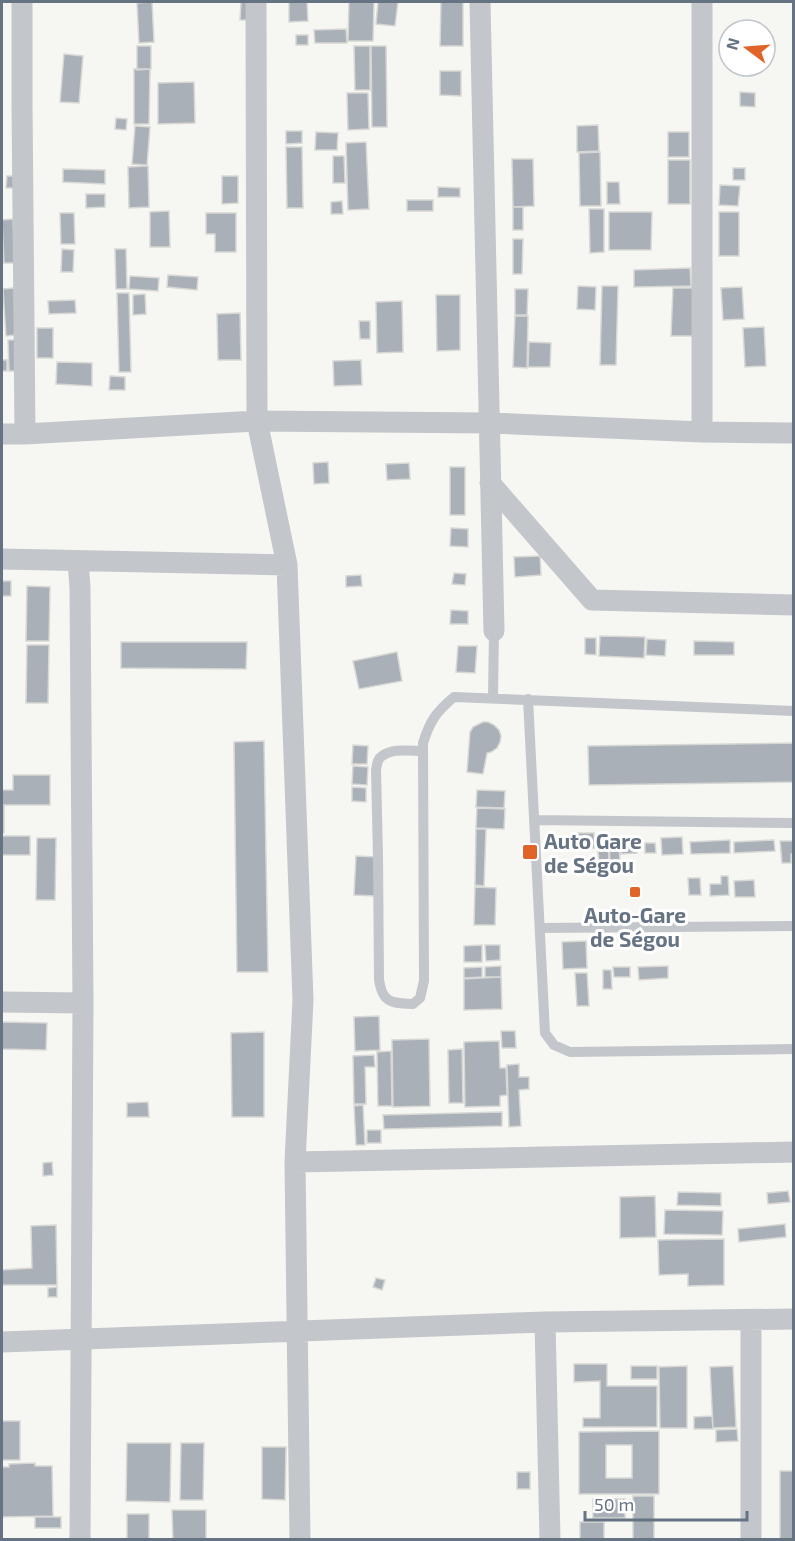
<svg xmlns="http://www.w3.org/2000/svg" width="795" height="1541" font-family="'Exo 2',sans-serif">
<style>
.building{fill:#a9b0b7;stroke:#d7d7d5;stroke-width:1.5;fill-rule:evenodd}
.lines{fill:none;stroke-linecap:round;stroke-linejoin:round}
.lane{stroke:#c3c6ca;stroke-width:10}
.street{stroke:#c3c6ca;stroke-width:21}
.poi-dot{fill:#e06328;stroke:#fff;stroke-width:2}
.labels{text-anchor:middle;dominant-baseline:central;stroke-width:6;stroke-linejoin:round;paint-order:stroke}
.poi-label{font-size:21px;font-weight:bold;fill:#657383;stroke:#fff;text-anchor:start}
</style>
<rect width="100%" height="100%" fill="#f6f6f2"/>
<path class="building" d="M152 2 154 42 139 43 137 3Z
M241 2H255L254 20H240Z
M289 2H307L308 21 289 22Z
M349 2H374L373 41H348Z
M378 2H398L395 26 376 24Z
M441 2H463V46H440Z
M346 29 347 43H315L314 30Z
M296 35H308V45H296Z
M137 46H151V69L137 70Z
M354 46H370V90H355Z
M371 46H386L387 127H372Z
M64 54 83 56 79 103 60 102Z
M134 69H150L149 124H134Z
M440 71H461V96L440 95Z
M194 82 195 123 158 124V83Z
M740 92 755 93V107L740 106Z
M347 93H368L369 129 348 130Z
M116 118 127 119 126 130 115 129Z
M598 125 599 151 577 152V126Z
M135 126 150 127 147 165 132 164Z
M286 131H302V143L286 144Z
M316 132 338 133 337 150H315Z
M668 132H689V157H668Z
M366 142 369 209 348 210 346 143Z
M286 147H302L303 208H287Z
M600 152 601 206H580L579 153Z
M333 156H344L345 183H333Z
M512 159H533L534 206 513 207Z
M668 160H690V204H668Z
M148 166 149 207 129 208 128 167Z
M733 168H745V180H733Z
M63 169 105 170V184L63 182Z
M7 176H21V188H6Z
M222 176H238V203L222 204Z
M607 182H619L620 204H607Z
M720 185 740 186 738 206 719 205Z
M438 187 460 188V197H438Z
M86 194H105V207L86 208Z
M407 200H433V211H407Z
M342 201 343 214H331V202Z
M513 207H523V230H513Z
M589 209H604V252L590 253Z
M169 211 170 247H150V212Z
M609 212H652L651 250H609Z
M719 212H739V256H719Z
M60 213H74L75 244H61Z
M206 213H236V252H215V234H206Z
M13 219 15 263H4L2 220Z
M513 239H523L522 274H513Z
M62 249 74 250 73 272H61Z
M115 249H126L127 289H116Z
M690 268 691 286 634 287V270Z
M168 275 198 277 197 290 167 287Z
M130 276 159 278 158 291 129 289Z
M578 286 596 287 595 310 577 309Z
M602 286H618L616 365H600Z
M742 287 744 319 723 320 721 288Z
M14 288 16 335 6 336 3 289Z
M673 288H696L695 336H671Z
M515 289H528L527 315H515Z
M117 293H129L131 372H119Z
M145 294 146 314 133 315V295Z
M436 295H460V350L437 351Z
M75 300 76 313 49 314 48 301Z
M402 301 403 352 377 353 376 302Z
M240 313 241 360H218L217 314Z
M515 316H528L527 368 513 367Z
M359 321H370V339H360Z
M764 327 766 366 745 367 743 328Z
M37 328H53V358H37Z
M8 340H20V371H9Z
M529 342 551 343 550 367H528Z
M2 360H7V371H2Z
M361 360 362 385 334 386 333 361Z
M57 362 92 363V386L56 384Z
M110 376 125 377V390H109Z
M328 462 329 483 314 484 313 463Z
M409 463 410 479 387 480 386 464Z
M450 467H465V515H450Z
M451 528 468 529V547L450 546Z
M540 556 541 575 515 577 514 557Z
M454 573 466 574 465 585 452 584Z
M361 575 362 586 346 587V576Z
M2 581H11V596H2Z
M27 586 50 587 49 641H26Z
M451 610 468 611V624H450Z
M600 636 645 637 644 658 599 656Z
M585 638H596V655L585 654Z
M647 639 666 640 665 656 646 655Z
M694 641 734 642V655H694Z
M121 642H247L246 669 121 668Z
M27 645H49L48 703H26Z
M458 646H477L475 673 456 672Z
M397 652 402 681 359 689 353 661Z
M483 722H488L494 725 499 730 501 736 500 742 497 748 491 752 487 753 483 774 467 772 470 732 473 727Z
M264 741 268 972H237L234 742Z
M794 743V782L589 785 588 746Z
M353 745 368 746 367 764H352Z
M353 766 368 767 367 785 352 784Z
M13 775H50V805H4V833H2V790H13Z
M352 787 366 788V802L352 801Z
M477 790 505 791 504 808 476 807Z
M477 808 505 809 504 829 476 828Z
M476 829H486L484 886 475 885Z
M576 833H594L595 848 577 849Z
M2 836H30V855H2Z
M609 836H619L620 864H610Z
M682 837 683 854 662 855 661 838Z
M37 838H56L55 900H36Z
M608 839 609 863H599L597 840Z
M730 840V853L691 854 690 842Z
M774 840 775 851 734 853V842Z
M780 841H794V853L791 854V863H782Z
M621 843H637V853L621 854Z
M645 843H655L656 853H645Z
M356 856 377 857 375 896 354 895Z
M721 876H728L729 895 710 896V884H721Z
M688 878H700L701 895H689Z
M754 880 755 897H735L734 881Z
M475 887 496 888 495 925H474Z
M586 941 587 968 563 969 562 942Z
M482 945V962H464V946Z
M485 945H500V960L486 961Z
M501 966V977H485V967Z
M668 966V978L639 980 638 967Z
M482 967V977L464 978V968Z
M613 967H630V977H614Z
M603 970H611L612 989H603Z
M575 973H587L589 1006H577Z
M501 977 502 1009 464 1010V979Z
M379 1016 380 1050 355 1051 354 1017Z
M2 1022 47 1023 46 1050 2 1049Z
M501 1031H515L516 1048H502Z
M264 1032V1117H232L231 1033Z
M429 1039 430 1106 393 1107 392 1040Z
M499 1041 500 1068H506L507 1095 500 1096V1106L465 1107 464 1042Z
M462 1049 463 1103H449L448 1050Z
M391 1051 392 1106H378L377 1052Z
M374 1055 375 1067H365L366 1104H354L353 1056Z
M519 1064V1077H529V1089L519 1090 521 1126 509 1127 507 1065Z
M148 1102 149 1117H127V1103Z
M363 1105 365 1145H356L354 1106Z
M502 1112V1126L384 1129 383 1115Z
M367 1130H381V1143H367Z
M52 1162 53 1175 43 1176V1163Z
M788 1191 790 1202 768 1204 767 1193Z
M678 1192 721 1193V1206L677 1205Z
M655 1196 656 1237 620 1238V1197Z
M665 1210 723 1211 722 1235 664 1234Z
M785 1224 786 1237 739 1242 738 1229Z
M56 1225 57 1285H2V1270L32 1268 31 1226Z
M724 1239V1285L688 1286V1274L659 1275 658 1240Z
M376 1278 385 1280 382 1290 373 1287Z
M57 1287V1297H48V1288Z
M574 1364H607V1386H657V1427H583V1418H600V1381L574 1382Z
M631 1366H657V1379H631Z
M687 1366V1428H660L659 1367Z
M733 1366 736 1427 713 1428 710 1367Z
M712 1416 713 1429H694V1417Z
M2 1421H20V1460H2Z
M737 1429 738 1441 716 1442V1430Z
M659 1431V1494H579V1432ZM606 1445H632V1478H606Z
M127 1443H171L170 1502 126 1501Z
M181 1443H204L203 1500H180Z
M262 1447H286L285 1500 262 1499Z
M35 1463V1466H52L53 1516 2 1517V1467H9V1464Z
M780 1471H794V1540H780Z
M517 1472H530V1489H517Z
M633 1496H654V1540H633Z
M593 1499H625V1518H593Z
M172 1510H206V1540H173Z
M127 1514H149V1540H127Z
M35 1517H61V1528H35Z
M580 1522H604V1540H580Z"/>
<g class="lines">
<path class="lane" d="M493 698 494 631
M528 699 545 1033 554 1045 570 1052 794 1049
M423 751C411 751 392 748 382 756 377 759 377 765 376 770L378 857 379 979C382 1003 391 1003 413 1004L420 998 424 981 423 743C430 721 436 712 454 697L794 711
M534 820 794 823
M540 928 794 926"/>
<path class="street" d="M22 2V103L25 434
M256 2 257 421 287 565 303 1000 295 1162 300 1540
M480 2 494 631
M702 2V432
M2 434H25L257 421 490 423 702 432 794 433
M490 483 592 600 794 605
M2 559 287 565
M78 561 80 588 83 1003 80 1540
M2 1002 83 1003
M295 1162 794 1152
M751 1320V1540
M545 1322 550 1540
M2 1342 545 1322 794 1319"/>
</g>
<g class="poi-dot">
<rect x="522" y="844" width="16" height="16" rx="3"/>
<rect x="629" y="886" width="12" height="12" rx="3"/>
</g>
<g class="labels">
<g class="poi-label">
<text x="544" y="840">Auto Gare<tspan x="544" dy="24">de Ségou</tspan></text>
<text x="635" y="914" text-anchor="middle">Auto-Gare<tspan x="635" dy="24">de Ségou</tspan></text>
</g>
</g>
<rect width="795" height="1541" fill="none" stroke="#657383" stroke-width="6"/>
<g transform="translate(747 48) rotate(286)"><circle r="28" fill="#ffffff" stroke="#c1c7cd" stroke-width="1.5"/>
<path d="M0-4.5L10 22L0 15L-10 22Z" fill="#e06328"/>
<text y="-9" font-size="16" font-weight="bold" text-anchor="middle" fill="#657383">N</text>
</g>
<path d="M585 1511v9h162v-9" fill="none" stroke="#657383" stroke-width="3"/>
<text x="594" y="1511" font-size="18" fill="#657383" stroke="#ffffff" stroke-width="4.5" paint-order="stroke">50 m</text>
</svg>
